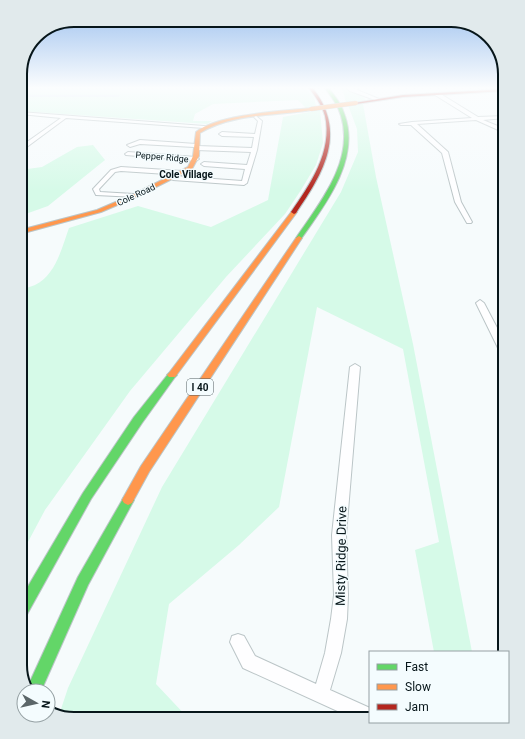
<svg xmlns="http://www.w3.org/2000/svg" width="525" height="739" font-family="Roboto,sans-serif">
<style>
.green{fill:#d6fae8}
.lines{fill:none;stroke-linecap:round;stroke-linejoin:round}
.stream{stroke:#c6cff6;stroke-width:1}
.street-casing{stroke:#bbc5c7;stroke-width:2}
.fast-casing{stroke:#bbc5c7;stroke-width:2}
.slow-casing{stroke:#bbc5c7;stroke-width:2}
.jam-casing{stroke:#bbc5c7;stroke-width:2}
.street{fill:#fefeff;fill-rule:evenodd}
.fast{fill:#63d668;fill-rule:evenodd}
.slow{fill:#ff974d;fill-rule:evenodd}
.jam{fill:#b3261e;fill-rule:evenodd}
.slow-bridge-casing{stroke:#bbc5c7;stroke-width:5;stroke-linecap:butt}
.slow-bridge{stroke:#ff974d;stroke-width:4}
.labels{text-anchor:middle;dominant-baseline:central;stroke-width:3;stroke-linejoin:round;paint-order:stroke}
.far-street-label{font-size:9px;fill:#07161a;stroke:#f4fcfe}
.far-neighbourhood-label{font-size:10px;font-weight:bold;fill:#07161a;stroke:#f4fcfe}
.shield{fill:#f4fcfe;stroke:#4e5b5e;stroke-width:1}
.shield-label{font-size:10px;font-weight:bold;fill:#07161a}
.near-street-label{font-size:13px;fill:#07161a;stroke:#f4fcfe}
.rim{fill:none;stroke:#07161a;stroke-width:2}
</style>
<rect width="100%" height="100%" fill="#f6fbfc"/>
<path class="green" d="M20 87H304L314 97 316 106 306 108 298 100 213 104 195 114 193 121H212L207 124 20 111Z
M338 87H353L366 100 346 103 343 91Z
M363 104 376 177 413 344 472 652H434L415 550 439 542 403 349 317 307 279 507 239 545 169 604 156 684 189 719H71L59 715 68 688 162 487 341 192 358 152 357 129 348 105Z
M320 110 323 143 316 165 301 190 285 214 226 277 130 391 45 510 20 557V289C25 288 31 287 35 285 56 275 62 247 69 228L138 206 211 227 268 200 283 117Z
M93 145 105 160 48 206 20 216V170L42 167 77 147Z"/>
<g class="lines">
<path class="stream" d="M20 96H119"/>
<defs>
<path id="street" d="M345 87H350L379 99 375 100 350 91Z
M435 93H439L478 117 505 116V118L483 120 505 129V133L476 120 417 124 448 152 461 202 472 222 471 223H467L455 202 442 153 411 125H401L399 124 412 122 472 118 435 95Z
M20 112 204 126 206 127 204 128 66 118 20 152V147L61 118 20 114Z
M256 116 262 121 257 150 247 183 244 185 173 180 170 178 173 176 242 181 245 169 204 166 201 164 204 162 247 165 251 152 196 150 194 147 140 144 130 147 127 145 140 140 196 144 198 146 252 148 254 137 222 136 219 134 222 132 255 134 258 121 254 117Z
M128 152 196 157 199 159 196 161 126 155 125 154Z
M121 167 182 171 185 173 182 175 121 171 115 172 99 189 100 192 134 194 136 195V197L96 195 93 189 94 188 111 170Z
M480 300 484 303 505 343V355L500 352 476 303Z
M355 364 360 367 346 535 348 595 347 619 341 653 330 690 370 708V719H355L243 668 230 642 232 636 238 634 244 636 255 656 316 684 325 653 331 619 334 595 332 535 350 367Z"/>
<path id="fast" d="M324 87H328C335 96 342 105 345 116 360 160 325 205 301 239L299 240 296 238C319 204 355 161 341 116 338 105 331 96 324 87Z
M172 372 175 373 177 375 175 377 142 423 91 499 25 618 20 620V600L83 493 134 417 169 373Z
M128 495 132 497 134 500 88 585 41 691H27L28 686 78 577 124 497Z"/>
<path id="slow" d="M311 108 312 110C276 116 233 113 200 133L199 156 192 169 136 197 101 212 20 234V230L97 210 132 195 188 167 193 156 196 132C218 114 282 111 311 108Z
M292 211 297 212 175 377H169L167 375 169 373Z
M299 236 302 238 149 472 132 503 128 505 124 503 122 500 141 466 296 238Z"/>
<path id="jam" d="M308 87H312C348 132 324 172 296 213L294 214 291 212C310 185 333 151 325 116 322 105 315 96 308 87Z
M505 89V91L403 97 356 104 354 103 403 95Z"/>
</defs>
<use href="#street" class="street-casing"/>
<use href="#fast" class="fast-casing"/>
<use href="#slow" class="slow-casing"/>
<use href="#jam" class="jam-casing"/>
<use href="#street" class="street"/>
<use href="#fast" class="fast"/>
<use href="#slow" class="slow"/>
<use href="#jam" class="jam"/>
<defs>
<path id="slow-bridge" d="M311 109 356 103"/>
</defs>
<use href="#slow-bridge" class="slow-bridge-casing"/>
<use href="#slow-bridge" class="slow-bridge"/>
</g>
<linearGradient id="sky" x2="0" y2="1"><stop stop-color="#9abfee"/><stop offset="0.46" stop-color="#fbfdfe"/><stop offset="1" stop-color="#fbfdfe" stop-opacity="0"/></linearGradient>
<rect width="525" height="191" fill="url(#sky)"/>
<g class="labels">
<g class="far-street-label">
<text transform="translate(162 157) rotate(5)">Pepper Ridge</text>
<text transform="translate(136 195) rotate(-25)">Cole Road</text>
</g>
<g class="far-neighbourhood-label">
<text x="186" y="174">Cole Village</text>
</g>
<rect class="shield" x="187" y="379" width="26" height="16" rx="3"/>
<g class="shield-label">
<text x="200" y="387">I 40</text>
</g>
<g class="near-street-label">
<text transform="translate(341 556) rotate(-89)">Misty Ridge Drive</text>
</g>
</g>
<path d="M0 0H525V739H0ZM74 27H451A47 47 0 0 1 498 74V665A47 47 0 0 1 451 712H74A47 47 0 0 1 27 665V74A47 47 0 0 1 74 27Z" fill="#e1eaec" fill-rule="evenodd"/>
<path class="rim" d="M74 27H451A47 47 0 0 1 498 74V665A47 47 0 0 1 451 712H74A47 47 0 0 1 27 665V74A47 47 0 0 1 74 27Z"/>
<rect x="369" y="651" width="140" height="72" fill="#f4fcfe" stroke="#95a0a3"/>
<rect x="377" y="664" width="20" height="6" fill="#63d668" stroke="#95a0a3"/>
<text x="405" y="671" font-size="12" fill="#07161a">Fast</text>
<rect x="377" y="684" width="20" height="6" fill="#ff974d" stroke="#95a0a3"/>
<text x="405" y="691" font-size="12" fill="#07161a">Slow</text>
<rect x="377" y="704" width="20" height="6" fill="#b3261e" stroke="#95a0a3"/>
<text x="405" y="711" font-size="12" fill="#07161a">Jam</text>
<g transform="translate(36 703) rotate(98)"><circle r="19" fill="#f4fcfe" stroke="#95a0a3"/>
<path d="M0-3L7 15L0 10L-7 15Z" fill="#5b6669"/>
<text y="-6" font-size="11" font-weight="bold" text-anchor="middle" fill="#07161a">N</text>
</g>
</svg>
